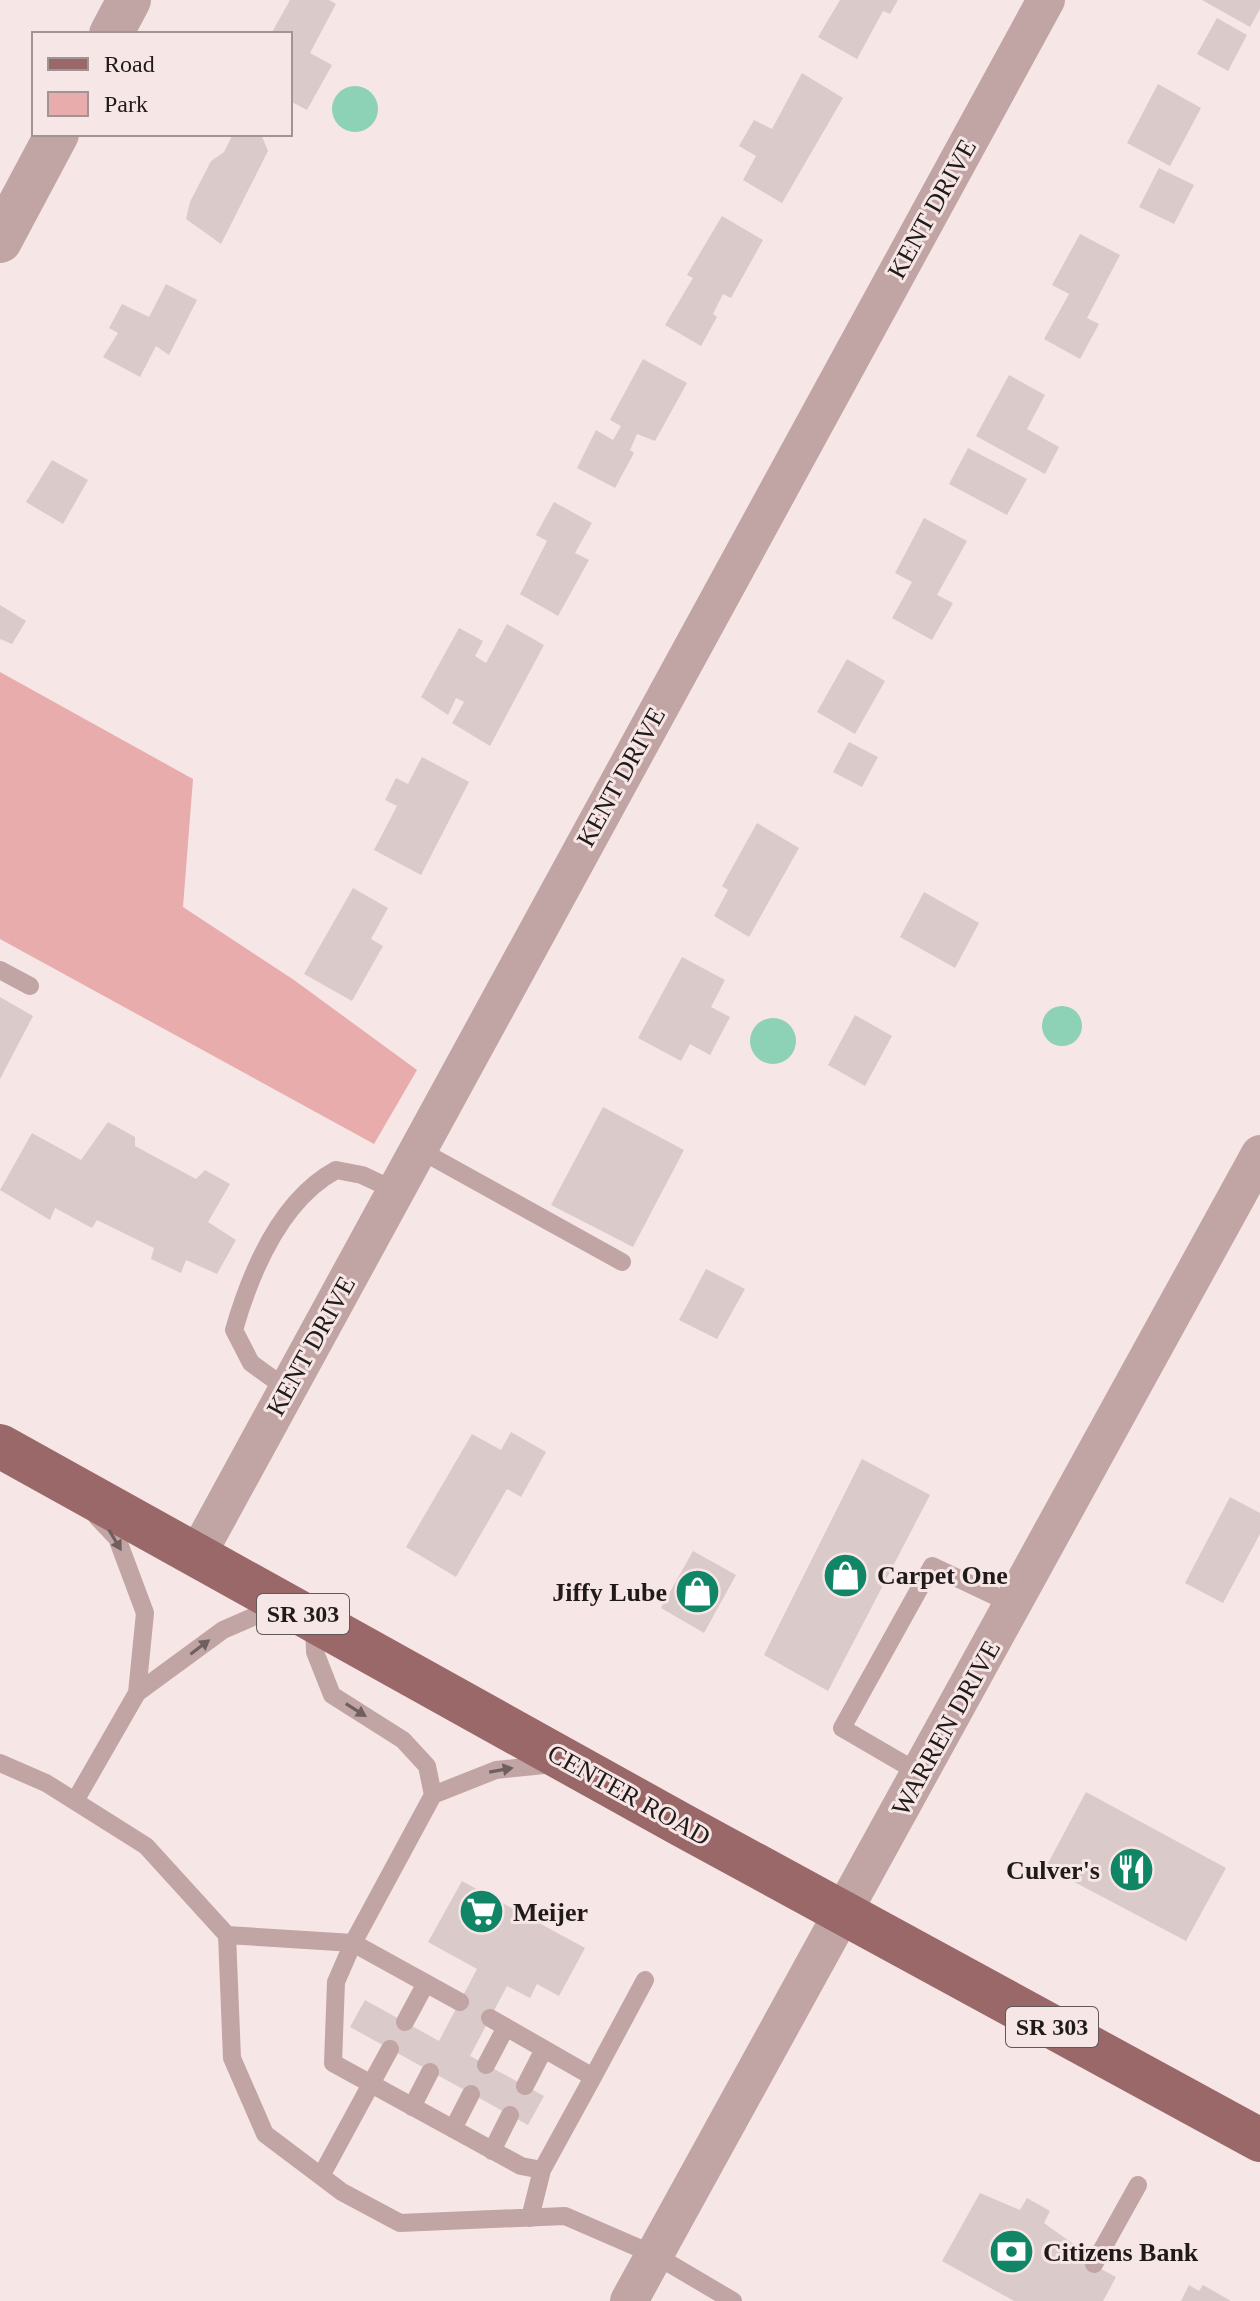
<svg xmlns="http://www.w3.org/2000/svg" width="1260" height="2301" font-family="Georgia,serif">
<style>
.green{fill:#e8acac}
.water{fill:#8dd1b7}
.building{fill:#dacaca}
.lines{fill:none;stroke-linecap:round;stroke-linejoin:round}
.service{stroke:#c1a4a4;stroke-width:18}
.minor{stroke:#c1a4a4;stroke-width:38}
.tertiary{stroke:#c1a4a4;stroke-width:44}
.primary{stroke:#9b6869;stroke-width:44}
.oneway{fill:#705f5f}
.labels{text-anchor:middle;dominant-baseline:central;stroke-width:6;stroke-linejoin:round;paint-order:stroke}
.shield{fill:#f7e6e6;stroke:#605757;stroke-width:2}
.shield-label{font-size:24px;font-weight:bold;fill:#201a1a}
.street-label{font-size:26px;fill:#201a1a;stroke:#f7e6e6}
.poi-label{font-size:26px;font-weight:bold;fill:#201a1a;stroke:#f7e6e6;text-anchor:start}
</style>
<rect width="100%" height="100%" fill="#f7e6e6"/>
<path class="green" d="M0 672 193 779 183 907 294 980 417 1070 374 1144 0 939Z"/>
<path class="water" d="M332 109a23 23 0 1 1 46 0a23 23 0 1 1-46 0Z
M1042 1026a20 20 0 1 1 40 0a20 20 0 1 1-40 0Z
M750 1041a23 23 0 1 1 46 0a23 23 0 1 1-46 0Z"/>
<path class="building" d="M290 0H329L336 4 310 53 332 65 307 110 290 101V34H271Z
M840 0H898L890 14 883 11 857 59 818 37Z
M1202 0H1260V9L1250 27Z
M1217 18 1247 35 1228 71 1197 54Z
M802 73 843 98 782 203 743 180 756 156 739 146 754 120 772 129Z
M1158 84 1201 108 1170 166 1127 143Z
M233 134H261L268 151 221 244 186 219 190 202 211 161 224 152Z
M1159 168 1194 185 1174 224 1139 207Z
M722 216 763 240 731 298 723 294 713 314 717 317 701 346 665 325 693 278 687 275Z
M1080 234 1120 255 1087 318 1099 324 1080 359 1044 339 1069 294 1052 285Z
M166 284 197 300 169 355 156 346 140 377 103 357 118 333 109 328 122 304 149 317Z
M643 359 687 383 655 441 637 434 630 450 634 453 615 488 577 468 596 430 613 440 621 426 610 420Z
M1009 375 1045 395 1027 429 1059 447 1045 474 976 436Z
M968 448 1027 479 1007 515 949 484Z
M52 460 88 480 63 524 26 502Z
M554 502 592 523 575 553 589 560 558 616 520 594 547 541 536 535Z
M924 518 967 541 937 595 953 603 932 640 892 618 912 582 895 573Z
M0 605 26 621 12 644 0 639Z
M507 624 544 645 490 746 452 723 464 702 456 698 448 715 421 697 459 628 483 641 475 656 486 663Z
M847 659 885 681 855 734 817 712Z
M849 742 878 757 862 787 833 772Z
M422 757 469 782 421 875 374 850 397 806 385 800 396 778 408 784Z
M757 823 799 848 749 937 714 916 728 890 722 886Z
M353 888 388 908 371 939 383 946 352 1001 304 974Z
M924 892 979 923 955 968 900 937Z
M682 957 725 980 711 1007 730 1017 710 1055 690 1044 681 1061 638 1038Z
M0 997 33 1016 0 1079Z
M855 1015 892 1036 865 1086 828 1065Z
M603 1107 684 1150 633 1247 551 1205Z
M108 1122 135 1137V1146L196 1179 205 1170 230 1184 208 1222 236 1240 217 1274 186 1260 181 1273 151 1259 154 1248 97 1220 92 1228 55 1208 50 1220 0 1190 32 1133 81 1160Z
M706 1269 745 1289 717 1339 679 1320Z
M511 1432 546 1452 521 1497 507 1489 456 1577 406 1547 472 1434 501 1450Z
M862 1459 930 1495 828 1691 764 1655Z
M1230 1497 1260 1513V1534L1223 1603 1185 1583Z
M693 1551 736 1575 704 1633 661 1608Z
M1086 1792 1226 1868 1186 1941 1046 1867Z
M462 1881 585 1948 559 1996 537 1984 530 1998 507 1986 470 2056 544 2096 528 2125 350 2027 365 2000 439 2041 477 1969 428 1942Z
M980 2193 1020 2210 1027 2198 1050 2211 1044 2223 1079 2248 1075 2255 1116 2277 1103 2301H1014L942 2261Z
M1189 2285 1199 2291 1203 2285 1231 2301H1181Z"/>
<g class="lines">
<path class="service" d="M0 970 30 986
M418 1149 622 1262
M287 1389 251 1363 234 1330C251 1271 281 1200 336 1170L362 1175 396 1191
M97 1517 117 1538 145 1613 137 1693
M314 1622 315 1652 332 1695 403 1740 427 1766 433 1795
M0 1763 46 1783 146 1846 227 1935 232 2058 265 2134 342 2192 400 2223 565 2216 655 2255 733 2301
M921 1774 842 1728 932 1566 1014 1605
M75 1801 137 1693 223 1630 278 1606
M227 1935 353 1943 460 2002
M490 2018 593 2077 645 1980
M405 2022 426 1983
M486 2065 506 2027
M525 2086 544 2049
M412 2107 430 2072
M453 2129 471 2094
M492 2151 510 2115
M542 2170 521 2166 333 2063 336 1982 353 1943 433 1795 496 1770 554 1764
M321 2176 390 2049
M530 2218 542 2170 593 2077
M1094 2264 1138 2185"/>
<path class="minor" d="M197 1555 1046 0
M629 2301 1260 1154"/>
<path class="tertiary" d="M111 34 129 0
M0 241 57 134"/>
<path class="primary" d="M0 1446 680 1824 1260 2140"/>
</g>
<defs><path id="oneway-solid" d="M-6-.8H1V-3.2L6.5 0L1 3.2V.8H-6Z" transform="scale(2)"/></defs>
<g class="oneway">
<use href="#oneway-solid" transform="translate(115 1540) rotate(59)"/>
<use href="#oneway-solid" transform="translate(200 1647) rotate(-37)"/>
<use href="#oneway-solid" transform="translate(356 1710) rotate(32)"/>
<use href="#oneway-solid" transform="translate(501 1770) rotate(-10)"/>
</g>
<defs>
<symbol id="shop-disc" viewBox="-11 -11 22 22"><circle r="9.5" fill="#108667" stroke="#f7e6e6"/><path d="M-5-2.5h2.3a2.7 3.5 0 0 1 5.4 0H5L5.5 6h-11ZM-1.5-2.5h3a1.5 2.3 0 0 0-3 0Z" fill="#fff"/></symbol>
<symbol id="restaurant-disc" viewBox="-11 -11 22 22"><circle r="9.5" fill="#108667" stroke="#f7e6e6"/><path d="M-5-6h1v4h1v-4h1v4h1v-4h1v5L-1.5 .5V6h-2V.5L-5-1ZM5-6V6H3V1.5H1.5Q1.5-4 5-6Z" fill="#fff"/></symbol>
<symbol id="supermarket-disc" viewBox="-11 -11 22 22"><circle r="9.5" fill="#108667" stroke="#f7e6e6"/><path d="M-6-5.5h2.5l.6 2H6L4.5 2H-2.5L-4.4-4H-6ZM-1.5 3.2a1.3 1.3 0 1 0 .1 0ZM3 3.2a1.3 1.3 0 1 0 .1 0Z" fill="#fff"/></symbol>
<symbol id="bank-disc" viewBox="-11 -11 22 22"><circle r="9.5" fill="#108667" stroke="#f7e6e6"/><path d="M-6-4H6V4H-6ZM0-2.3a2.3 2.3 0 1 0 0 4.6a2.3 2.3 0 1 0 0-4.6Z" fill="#fff"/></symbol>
</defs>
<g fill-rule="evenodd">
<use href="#shop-disc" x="820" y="1550" width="51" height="51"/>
<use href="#shop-disc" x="672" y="1566" width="51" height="51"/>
<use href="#restaurant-disc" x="1106" y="1844" width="51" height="51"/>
<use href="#supermarket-disc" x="456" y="1886" width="51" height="51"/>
<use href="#bank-disc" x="986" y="2226" width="51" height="51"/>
</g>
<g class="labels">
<g class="shield">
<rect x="257" y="1594" width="92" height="40" rx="6"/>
<rect x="1006" y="2007" width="92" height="40" rx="6"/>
</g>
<g class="shield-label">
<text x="303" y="1614">SR 303</text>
<text x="1052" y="2027">SR 303</text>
</g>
<g class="street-label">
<text transform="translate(932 209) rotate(-61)">KENT DRIVE</text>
<text transform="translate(621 777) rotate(-61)">KENT DRIVE</text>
<text transform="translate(311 1346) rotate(-61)">KENT DRIVE</text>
<text transform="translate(946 1728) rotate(-61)">WARREN DRIVE</text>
<text transform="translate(629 1795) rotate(29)">CENTER ROAD</text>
</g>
<g class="poi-label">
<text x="877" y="1575">Carpet One</text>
<text x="667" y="1592" text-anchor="end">Jiffy Lube</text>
<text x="1100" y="1870" text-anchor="end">Culver's</text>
<text x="513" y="1912">Meijer</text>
<text x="1043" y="2252">Citizens Bank</text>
</g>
</g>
<rect x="32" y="32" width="260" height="104" fill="#f7e6e6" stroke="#a19494" stroke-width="2"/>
<rect x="48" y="58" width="40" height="12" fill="#9b6869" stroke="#a19494" stroke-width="2"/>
<text x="104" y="72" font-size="24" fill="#201a1a">Road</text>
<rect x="48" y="92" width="40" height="24" fill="#e8acac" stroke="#a19494" stroke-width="2"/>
<text x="104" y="112" font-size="24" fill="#201a1a">Park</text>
</svg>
